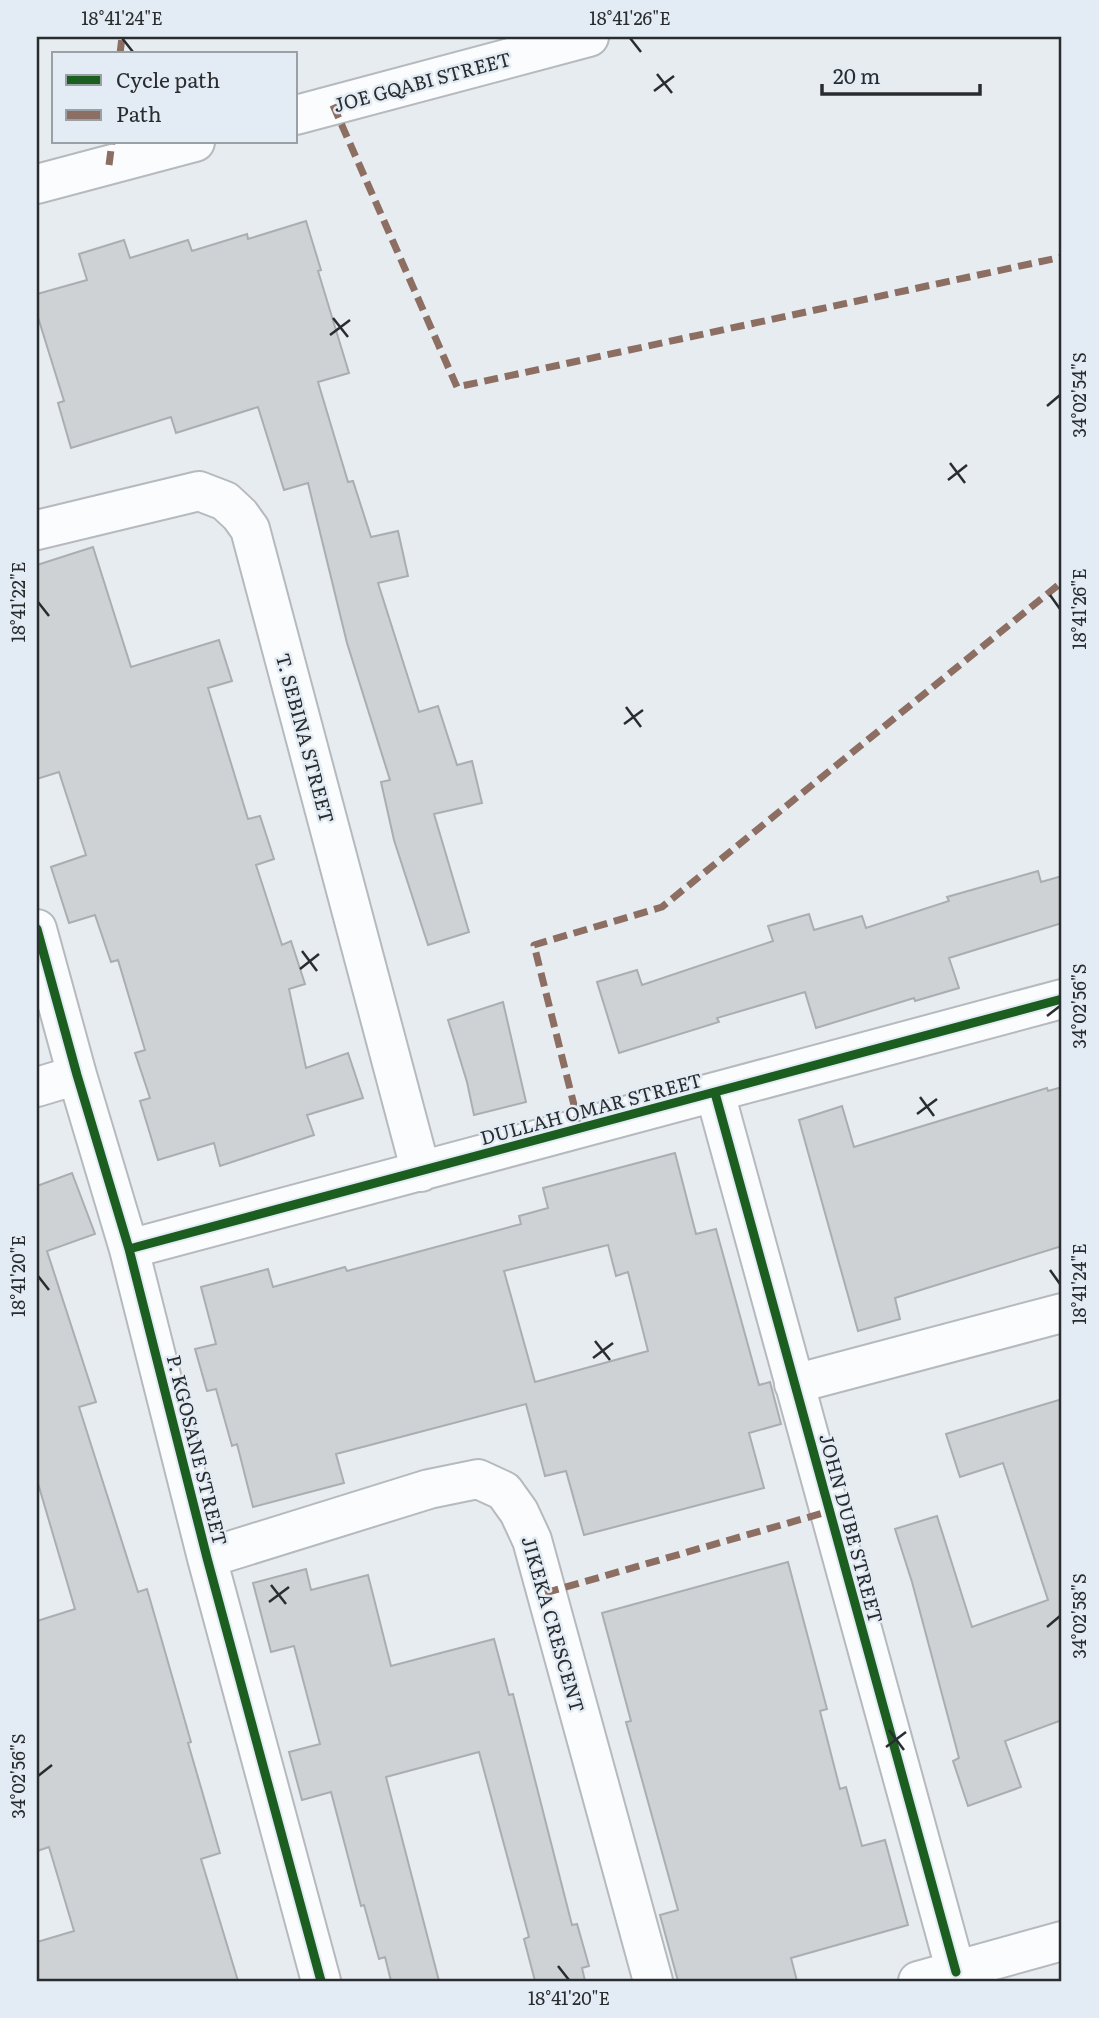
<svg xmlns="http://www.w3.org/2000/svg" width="1099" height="2018" font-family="Literata,serif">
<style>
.building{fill:#ced2d4;stroke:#aaaeb1;stroke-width:2;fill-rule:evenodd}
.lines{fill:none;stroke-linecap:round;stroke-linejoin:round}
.minor-casing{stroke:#b6b9bd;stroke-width:42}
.minor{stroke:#fbfcfd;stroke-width:38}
.quiet{stroke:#8d6e63;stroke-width:7;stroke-dasharray:14 7;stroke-linecap:butt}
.cycleway-casing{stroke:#e3ecf4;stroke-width:13}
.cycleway{stroke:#1b5e20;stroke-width:9}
.ticks{fill:none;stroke:#2a2d30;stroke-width:2.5}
.labels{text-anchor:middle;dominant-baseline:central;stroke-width:5;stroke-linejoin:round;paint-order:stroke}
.street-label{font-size:19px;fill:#2a2d30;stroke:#e3ecf4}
.neatline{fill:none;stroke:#2a2d30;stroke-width:2.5}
.ticks-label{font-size:18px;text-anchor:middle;fill:#2a2d30}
</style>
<rect width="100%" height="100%" fill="#e7ecf0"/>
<path class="building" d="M306 221 321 270 318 271 349 373 318 382 348 482 353 481 371 537 398 531 408 576 378 583 419 712 438 706 457 765 472 761 482 803 434 814 469 932 428 945 394 840 381 782 390 780 347 643 308 483 284 490 258 407 176 433 171 417 71 448 58 403 64 401 37 314V294L87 280 79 254 124 240 130 258 188 240 192 251 247 234 248 239Z
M93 547 131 667 219 640 232 681 208 688 248 819 260 816 274 859 256 865 282 945 291 941 305 984 289 989 306 1068 348 1053 363 1098 307 1115 314 1135 220 1166 214 1143 158 1160 140 1101 150 1098 135 1053 145 1050 118 960 111 962 95 915 69 923 51 867 86 855 59 772 37 779V565Z
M1038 871 1041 882 1062 876V923L949 958 959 988 915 1001 914 998 816 1028 805 992 717 1018 719 1022 619 1053 597 982 637 970 642 985 773 941 768 926 809 914 814 930 862 916 866 928 949 901 947 897Z
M503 1002 526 1102 474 1115 467 1082 448 1020Z
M1062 1087V1246L895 1298 900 1319 858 1331 799 1120 842 1106 854 1147 1047 1088 1048 1091Z
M675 1153 696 1234 716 1229 759 1385 770 1382 781 1424 749 1433 764 1488 584 1535 566 1471 545 1476 526 1404 336 1454 344 1483 253 1507 237 1444 232 1446 216 1389 207 1391 195 1349 216 1344 201 1287 268 1269 273 1287 345 1267 347 1271 521 1224 519 1216 548 1208 543 1188ZM608 1245 616 1276 628 1272 648 1351 535 1382 504 1271Z
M72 1173 95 1234 47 1251 96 1402 79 1407 138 1592 147 1589 191 1742 188 1743 220 1853 201 1859 238 1981H37V1942L74 1931 49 1847 37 1851V1621L75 1609 37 1480V1186Z
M1062 1399V1720L1005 1741 1021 1787 968 1806 953 1761 959 1758 912 1582 895 1529 937 1516 972 1627 1048 1600 1003 1463 960 1477 946 1434Z
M788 1562 827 1709 820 1711 840 1789 846 1787 862 1846 885 1840 908 1925 791 1958 797 1981H678L660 1915 678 1910 626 1722 631 1721 602 1613Z
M306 1569 311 1590 368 1575 391 1666 494 1639 509 1695 513 1694 572 1925 577 1924 589 1966 582 1968 585 1981H535L524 1939 529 1937 479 1752 386 1777 439 1981H391L385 1957 379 1959 364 1905 361 1906 331 1792 302 1800 289 1752 320 1744 294 1646 271 1652 253 1583Z"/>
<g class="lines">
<defs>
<path id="minor" d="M296 115 589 37
M37 184 195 142
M37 530 199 491 225 501 240 515 250 529 421 1172
M37 929 77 1075 129 1249 207 1558 321 1981
M37 1087 77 1075
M715 1093 956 1972
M129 1249 1062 999
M794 1384 1062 1313
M207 1558 429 1489 478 1479 504 1491 519 1512 532 1540 653 1981
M918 1981 1062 1941"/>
</defs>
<use href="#minor" class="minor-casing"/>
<use href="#minor" class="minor"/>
<path class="quiet" d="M120 54 122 37
M333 105 457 387 1062 257
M109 165 112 142
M580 1129 534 945 662 907 1062 582
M545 1593 830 1511"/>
<defs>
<path id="cycleway" d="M37 929 77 1075 129 1249 207 1558 321 1981
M715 1093 956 1972
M129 1249 1062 999"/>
</defs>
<use href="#cycleway" class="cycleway-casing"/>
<use href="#cycleway" class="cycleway"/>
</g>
<path class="ticks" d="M122 38 133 52M630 38 641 52M657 74 672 93M654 91 674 76M333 318 348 337M330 335 350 320M1047 406 1060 395M950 463 965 483M948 480 967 465M1050 595 1060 609M38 602 49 616M626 707 641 727M624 724 643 710M302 951 317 971M300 969 319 954M1047 1016 1060 1006M920 1097 934 1116M917 1114 937 1099M1050 1270 1060 1284M38 1276 49 1290M595 1341 610 1360M593 1358 613 1343M271 1585 286 1604M269 1602 289 1587M1047 1627 1060 1616M889 1730 904 1750M886 1747 906 1732M38 1776 52 1765M558 1966 569 1980"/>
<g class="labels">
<g class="street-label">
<text transform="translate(422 81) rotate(-15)">JOE GQABI STREET</text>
<text transform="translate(306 738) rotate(75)">T. SEBINA STREET</text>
<text transform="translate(591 1108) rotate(-15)">DULLAH OMAR STREET</text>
<text transform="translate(198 1450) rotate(76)">P. KGOSANE STREET</text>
<text transform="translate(852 1528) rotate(75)">JOHN DUBE STREET</text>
<text transform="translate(554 1624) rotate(74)">JIKEKA CRESCENT</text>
</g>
</g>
<rect width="1099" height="2018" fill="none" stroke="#e3ecf4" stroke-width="77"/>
<rect x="52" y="52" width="245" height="91" fill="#e3ecf4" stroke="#99a0a6" stroke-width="2"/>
<rect x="66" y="75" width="35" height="10" fill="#1b5e20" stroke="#99a0a6" stroke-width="2"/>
<text x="116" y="88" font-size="21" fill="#2a2d30">Cycle path</text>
<rect x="66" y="110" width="35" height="10" fill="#8d6e63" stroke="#99a0a6" stroke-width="2"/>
<text x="116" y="122" font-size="21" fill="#2a2d30">Path</text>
<path d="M822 84v10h158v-10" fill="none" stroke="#2a2d30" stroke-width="3.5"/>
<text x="833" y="84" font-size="21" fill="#2a2d30" stroke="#e3ecf4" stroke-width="5" paint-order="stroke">20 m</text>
<rect x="38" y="38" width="1022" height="1942" class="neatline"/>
<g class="ticks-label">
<text x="122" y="25">18°41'24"E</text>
<text x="630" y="25">18°41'26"E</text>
<text transform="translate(1080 395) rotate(-90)" y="6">34°02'54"S</text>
<text transform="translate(19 602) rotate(-90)" y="6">18°41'22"E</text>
<text transform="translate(1080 609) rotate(-90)" y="6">18°41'26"E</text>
<text transform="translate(1080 1006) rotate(-90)" y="6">34°02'56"S</text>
<text transform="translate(19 1276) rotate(-90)" y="6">18°41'20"E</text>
<text transform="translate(1080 1284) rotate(-90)" y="6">18°41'24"E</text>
<text transform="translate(1080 1616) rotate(-90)" y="6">34°02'58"S</text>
<text transform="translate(19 1776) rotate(-90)" y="6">34°02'56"S</text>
<text x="569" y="2005">18°41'20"E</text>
</g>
</svg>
